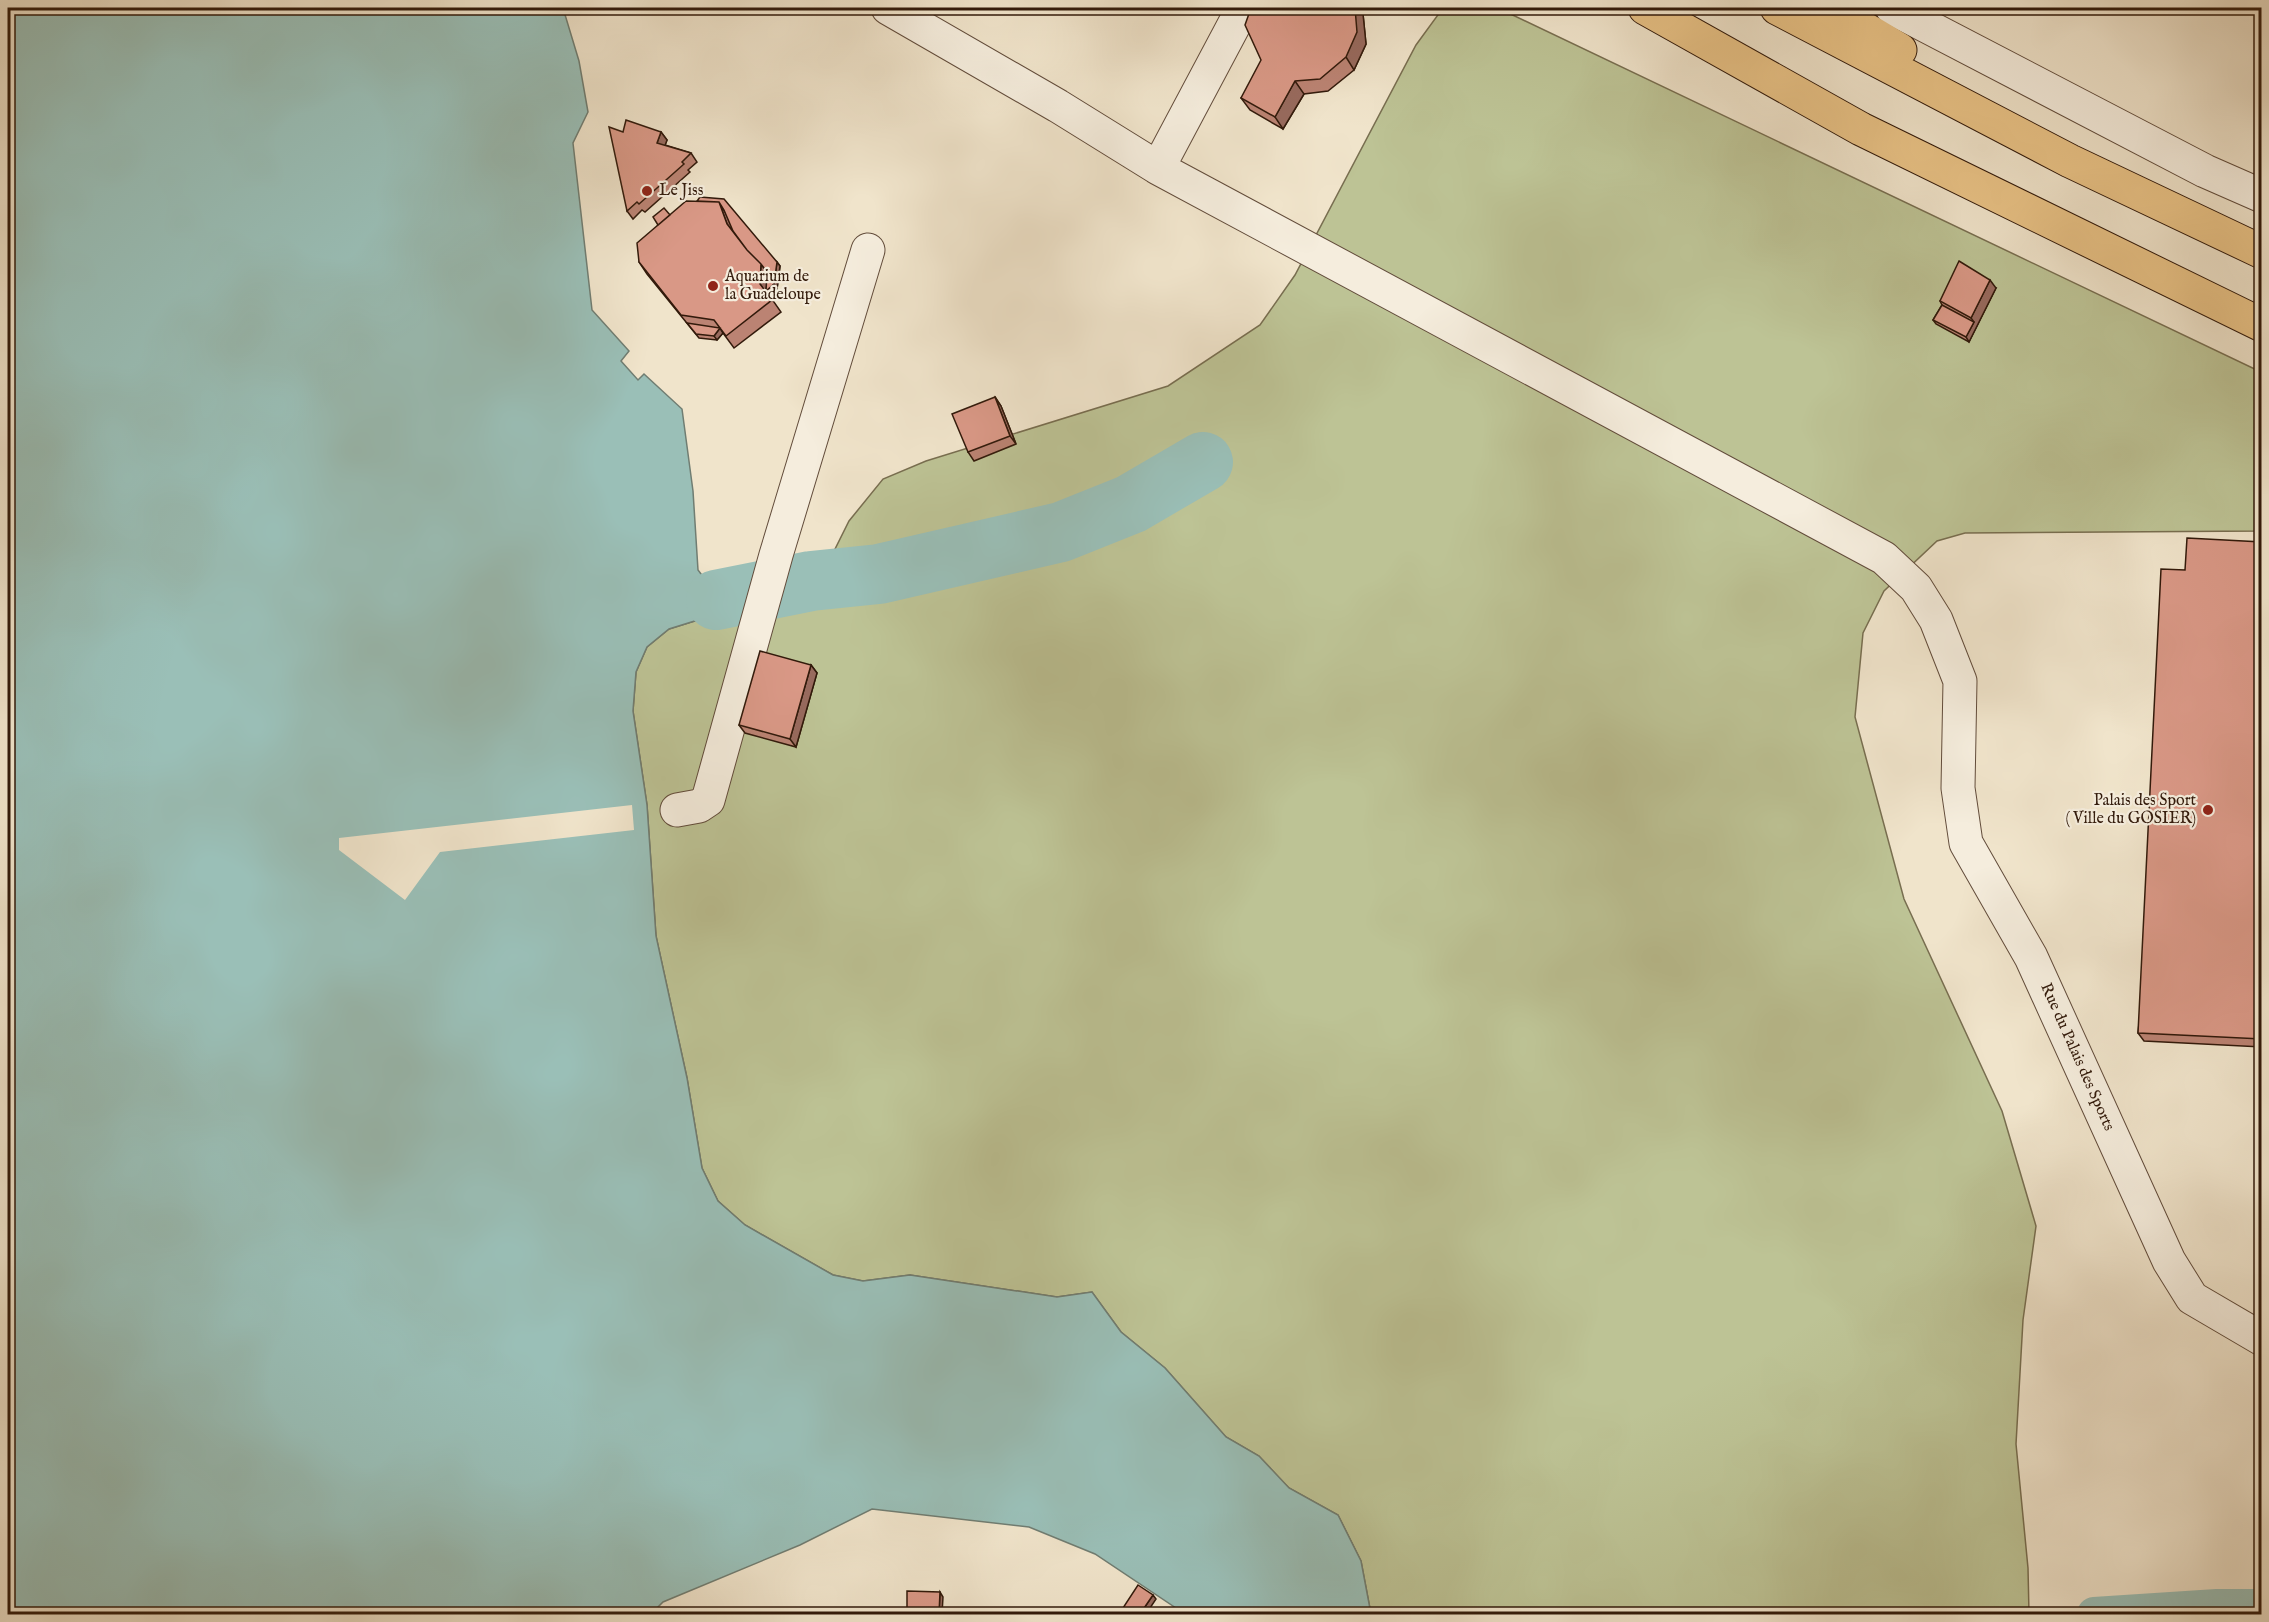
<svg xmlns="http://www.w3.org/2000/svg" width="2269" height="1622" font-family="'IM FELL English',serif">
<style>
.green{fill:#bdc395;stroke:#786e50;stroke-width:1.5}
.water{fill:#9abfb7;stroke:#707d72;stroke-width:1.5}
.pier{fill:#f0e4cb}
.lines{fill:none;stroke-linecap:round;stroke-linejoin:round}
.canal{stroke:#9abfb7;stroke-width:34}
.river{stroke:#9abfb7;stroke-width:60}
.minor-casing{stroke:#624c3b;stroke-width:35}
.highway-casing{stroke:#321a0b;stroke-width:35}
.minor{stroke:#f5eddd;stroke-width:33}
.highway{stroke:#e8c286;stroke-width:33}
.wall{fill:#bb8373;stroke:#321a0b;stroke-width:1.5}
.shaded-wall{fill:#986a5e;stroke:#321a0b;stroke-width:1.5}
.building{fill:#d99886;stroke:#321a0b;stroke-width:1.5}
.poi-dot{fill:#8f2418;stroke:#f5eddd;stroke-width:2}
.labels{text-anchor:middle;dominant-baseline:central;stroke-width:4.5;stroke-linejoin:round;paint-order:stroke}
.poi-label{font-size:16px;fill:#321a0b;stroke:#f5eddd;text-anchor:start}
.street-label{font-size:16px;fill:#321a0b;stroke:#f5eddd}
</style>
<rect width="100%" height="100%" fill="#f0e4cb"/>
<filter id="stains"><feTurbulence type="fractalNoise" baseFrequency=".00333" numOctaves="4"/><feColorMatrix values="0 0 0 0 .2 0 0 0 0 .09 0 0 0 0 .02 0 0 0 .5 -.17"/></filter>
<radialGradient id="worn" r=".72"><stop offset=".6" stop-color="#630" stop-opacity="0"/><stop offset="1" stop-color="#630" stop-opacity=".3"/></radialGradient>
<path class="green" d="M1449 8H1498L2261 372V531L1965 533 1937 541 1884 591 1863 633 1855 717 1904 899 2002 1111 2036 1226 2023 1320 2016 1444 2028 1568 2029 1614H1371L1361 1561 1338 1515 1289 1488 1259 1456 1226 1437 1165 1368 1121 1332 1092 1292 1057 1297 910 1275 863 1281 833 1275 745 1225 718 1201 702 1168 687 1078 656 936 647 805 633 711 636 672 647 647 669 629 714 615 790 604 808 589 832 555 849 521 883 479 926 461 1168 386 1260 325 1295 275 1416 45 1440 12Z"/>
<path class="water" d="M40 8H563L579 61 588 112 573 143 592 310 629 351 621 361 638 380 644 374 682 409 693 491 698 570 707 582 718 585 714 615 669 629 647 647 636 672 633 711 647 805 656 936 687 1078 702 1168 718 1201 745 1225 833 1275 863 1281 910 1275 1057 1297 1092 1292 1121 1332 1165 1368 1226 1437 1259 1456 1289 1488 1338 1515 1361 1561 1371 1614H1185L1095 1554 1029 1527 872 1509 800 1545 663 1602 651 1614H8V11Z"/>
<path class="pier" d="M632 805 634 830 440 852 405 900 339 850V838Z"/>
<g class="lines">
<path class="canal" d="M2094 1614 2217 1606H2262"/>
<path class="river" d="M716 600 811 581 879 574 1061 532 1131 504 1203 462"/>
<defs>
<path id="minor" d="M888 8 1058 106 1158 168 1884 558 1916 588 1936 620 1960 681 1958 788 1966 843 2031 957 2169 1261 2192 1298 2262 1339
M1892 8 2205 171 2262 196
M1158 168 1243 8
M677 810 699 806 708 800 776 555 868 250"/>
<path id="highway" d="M1645 8 1861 129 2262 325
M1777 8 2070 161 2262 252
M1830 8 1900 50"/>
</defs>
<use href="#minor" class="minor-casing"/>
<use href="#highway" class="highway-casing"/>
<use href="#minor" class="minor"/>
<use href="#highway" class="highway"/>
</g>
<path class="wall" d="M1363 14 1366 44 1354 70 1328 91 1304 94 1283 129 1250 110 1241 98Z
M623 132H661L667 140 665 145 691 153 697 162 688 170 690 172 645 212 642 210 633 219 627 211Z
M670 215 777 262 780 266 777 289 769 295 781 312 734 348 723 333 717 340 699 338 647 274 639 262 658 225Z
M1996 288 1969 342 1936 324 1933 320 1942 305 1940 301Z
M995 397 1001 406 1016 444 974 461 968 452Z
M2262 542V1047L2144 1041 2138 1033 2185 570Z
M811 665 817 673 796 747 745 733 739 725Z"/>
<path class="shaded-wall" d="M1355 8H1359L1363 14 1366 44 1354 70 1346 57Z
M1295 81 1304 94 1283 129 1275 117Z
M661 132 667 140 663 151 657 143Z
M719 202 727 215 736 236 727 224Z
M777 262 780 266 777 289 774 284Z
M761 264 770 276 765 292 760 284Z
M1990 280 1996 288 1969 342 1966 337 1974 322 1971 318Z
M720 328 723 333 717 340 714 336Z
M995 397 1001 406 1016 444 1010 436Z
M811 665 817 673 796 747 790 739Z
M940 1592 943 1597 942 1614H939Z
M1153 1595 1156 1599 1146 1614H1140Z"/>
<path class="building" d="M1251 8H1355L1357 32 1346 57 1320 79 1295 81 1275 117 1241 98 1261 60 1245 25Z
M626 120 661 132 657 143 691 153 682 162 684 164 639 204 637 202 627 211 609 127 623 132Z
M700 197 724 199 777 262 774 284 766 291 767 272 761 264 747 250 733 231 724 210 719 202 697 201Z
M686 201 719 202 727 224 747 250 761 264 760 284 772 300 726 336 714 320 681 315 639 262 637 243Z
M664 208 670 215 658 225 653 217Z
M1959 261 1990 280 1971 318 1940 301Z
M1942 305 1974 322 1966 337 1933 320Z
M687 323 720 328 714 336 696 334Z
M995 397 1010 436 968 452 952 414Z
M2187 538 2262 542V1039L2138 1033 2161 569 2185 570Z
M760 651 811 665 790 739 739 725Z
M1138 1585 1153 1595 1140 1614H1126L1121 1611Z
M907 1591 940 1592 939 1614H907Z"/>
<g class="poi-dot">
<circle cx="647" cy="191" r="6"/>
<circle cx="713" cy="286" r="6"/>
<circle cx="2208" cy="810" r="6"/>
</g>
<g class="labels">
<g class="poi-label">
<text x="659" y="191">Le Jiss</text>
<text x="725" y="277">Aquarium de<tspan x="725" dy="18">la Guadeloupe</tspan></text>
<text x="2196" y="801" text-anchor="end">Palais des Sport<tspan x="2196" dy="18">( Ville du GOSIER)</tspan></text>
</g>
<g class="street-label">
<text transform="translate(2077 1057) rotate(66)">Rue du Palais des Sports</text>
</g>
</g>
<rect width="2269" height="1622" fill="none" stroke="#f0e4cb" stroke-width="30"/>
<rect x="9" y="9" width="2251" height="1604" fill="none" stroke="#321a0b" stroke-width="3"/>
<rect x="15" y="15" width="2239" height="1592" fill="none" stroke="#321a0b" stroke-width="1.5"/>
<rect width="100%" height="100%" filter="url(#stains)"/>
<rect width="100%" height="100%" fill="url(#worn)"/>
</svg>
